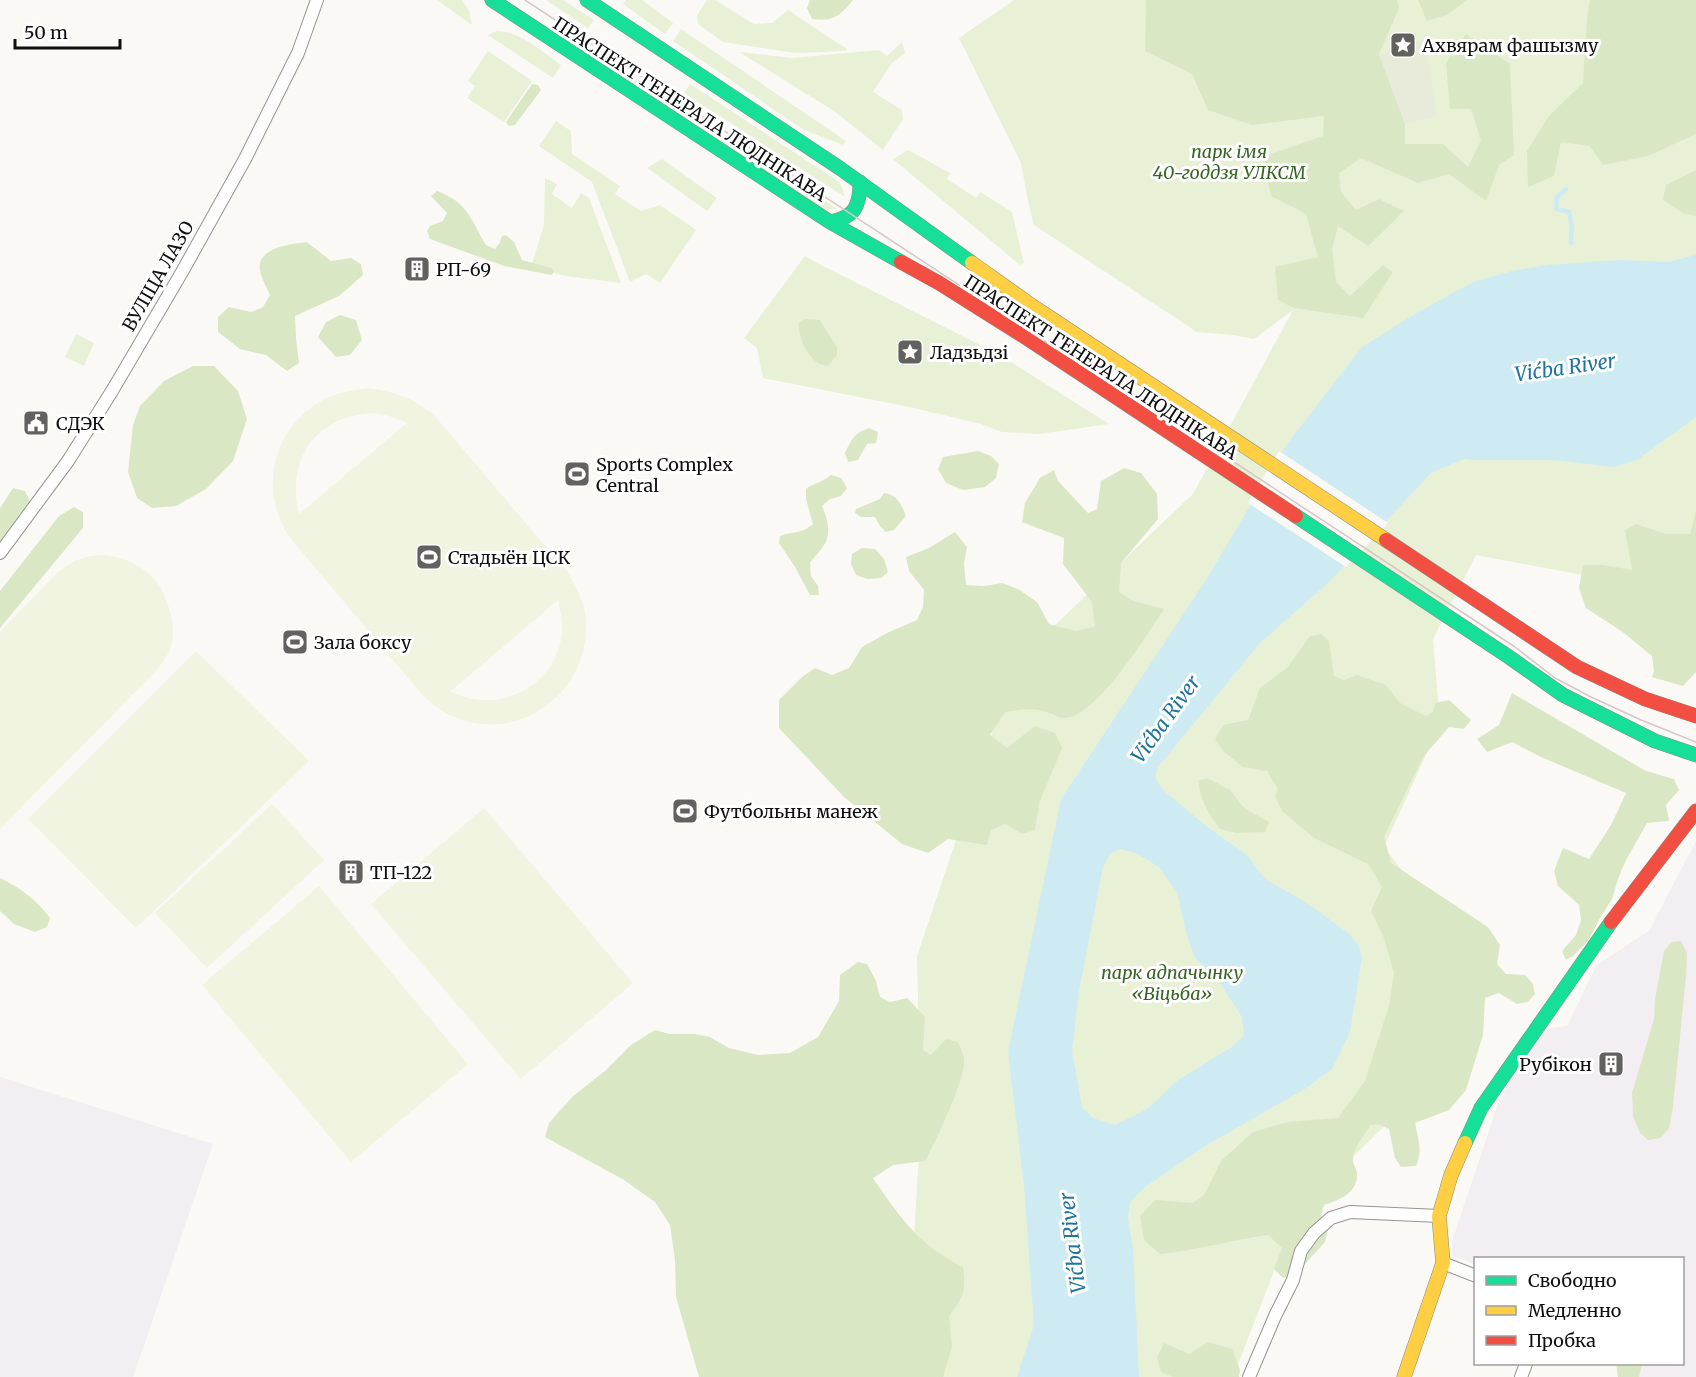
<svg xmlns="http://www.w3.org/2000/svg" width="1696" height="1377" font-family="Merriweather,serif">
<style>
.industrial{fill:#f2eef1}
.green{fill:#e8f0d6}
.forest{fill:#dae7c5}
.cemetery{fill:#e9ebda}
.pitch{fill:#f1f4e0;fill-rule:evenodd}
.water{fill:#ceebf4;fill-rule:evenodd}
.pier{fill:#fbf9f5}
.lines{fill:none;stroke-linecap:round;stroke-linejoin:round}
.stream{stroke:#ceebf4;stroke-width:4.5}
.street-casing{stroke:#959493;stroke-width:14}
.fast-casing{stroke:#8c8b89;stroke-width:15}
.slow-casing{stroke:#8c8b89;stroke-width:15}
.jam-casing{stroke:#8c8b89;stroke-width:15}
.street{stroke:#fefefe;stroke-width:12}
.fast{stroke:#16e098;stroke-width:14}
.slow{stroke:#ffcf43;stroke-width:14}
.jam{stroke:#f24e42;stroke-width:14}
.tram{stroke:#d7c6c9;stroke-width:1.5}
.labels{text-anchor:middle;dominant-baseline:central;stroke-width:6;stroke-linejoin:round;paint-order:stroke}
.poi-label{font-size:18px;fill:#0f0f0f;stroke:#fff;text-anchor:start}
.street-label{font-size:18px;fill:#0f0f0f;stroke:#fff}
.park-label{font-size:18px;font-style:italic;fill:#386422;stroke:#fff}
.water-label{font-size:20px;font-style:italic;fill:#1e749c;stroke:#fff}
</style>
<rect width="100%" height="100%" fill="#fbf9f5"/>
<path class="industrial" d="M1696 841V1377H1629L1633 1364H1682V1258H1476L1475 1264 1452 1256V1241L1499 1101 1520 1060 1546 1029 1567 1026 1597 965 1649 931Z
M0 1077 213 1144 133 1377H0Z"/>
<path class="green" d="M437 0H462L469 11 472 25Z
M546 0H563L594 20 588 28Z
M626 0H642L673 23 665 34 623 4Z
M707 0H715L754 24 772 23 788 10 847 49 845 51 796 53 723 42 698 24 697 15Z
M1014 0H1659L1696 10V561L1636 585 1476 555 1433 639 1440 724 1384 847 1441 921 1439 1072 1297 1212 1233 1377H881L909 1319 921 1122 917 956 1016 662 1193 494 1293 310 1254 339 1234 335 1197 332 1034 225 1028 201 1021 163 959 38Z
M681 29 846 141 843 145 804 130 673 41Z
M497 31C521 31 542 52 561 65L553 78 488 35Z
M902 42 905 53 891 64 873 92 902 110 903 119 883 150 834 111 739 52 792 58 879 50 887 56Z
M590 47 703 122 837 209H822L586 54Z
M488 51 532 81 504 122 467 98 475 86 468 81Z
M690 84 838 181 842 187 845 197 684 93Z
M556 121 571 131 572 154 620 186 615 194 641 211 660 205 696 230 660 283 646 274 630 282 592 182 539 146Z
M908 150 950 173 947 179 976 198 980 192 1012 212 1024 263 1020 265 893 159Z
M662 159 717 198 707 211 647 168Z
M545 178 557 184 552 194 572 208 581 193 589 198 621 283 566 276 531 267 544 225Z
M805 256 815 262 998 354 1109 424 1039 434 1002 432 981 424 914 408 763 378 757 348 744 338Z
M76 334 94 343 84 366 65 357Z"/>
<path class="forest" d="M810 0H853C840 16 833 22 812 19L807 8Z
M1146 0H1397L1399 8 1379 54 1405 124V144H1443L1468 167 1481 140 1471 109H1450L1446 63 1466 34 1510 64 1514 155 1499 165 1486 201 1449 174 1418 183 1361 158 1339 173 1341 192 1356 210 1379 199 1404 211 1368 246 1338 226 1332 249 1336 282 1350 296 1383 265 1393 272 1363 318 1294 308 1278 300 1275 267 1318 257 1306 214 1271 196 1262 157 1323 136 1324 116 1252 125 1208 110 1192 74 1145 51Z
M1418 0H1467L1447 15 1427 21Z
M1590 0H1696V134L1648 156 1603 165 1590 146 1561 142 1554 176 1528 187 1527 151 1549 116 1583 83 1587 19Z
M532 84 538 85 541 90 515 125 509 126 506 122Z
M1696 170V216L1683 213 1663 200 1666 185Z
M437 191C469 203 470 219 486 245L495 249 500 242 502 236 506 235 514 242 522 260 551 268 554 271 552 275 504 266 430 239 427 231 430 226 443 221 447 213 431 196Z
M307 242 331 261 351 258 361 264 363 275 339 296 295 316 296 338 299 363 287 371 266 355 240 349 218 332V317L229 307 251 312 263 307 270 295C266 286 258 273 260 263 265 246 293 244 307 242Z
M340 315 356 320 362 340 350 355 336 357 318 337 326 322Z
M805 319 820 320 837 347V355L828 366C810 365 798 340 799 323Z
M193 366H214L238 391 247 419 233 461 206 489 176 506 152 508 137 498 128 472 133 425 140 406 164 381Z
M869 428 878 432 876 443 867 444 858 460 848 462 845 453C852 439 854 433 869 428Z
M978 451 991 456 999 464 996 478 985 487 963 490 946 483 938 469 943 457Z
M1124 468 1141 473 1157 494 1158 519 1121 563 1119 592 1133 601 1164 609C1148 633 1094 721 1063 718 1058 718 1052 713 1046 712 1033 707 1019 710 1005 712L990 735 1007 748 1035 726 1055 733 1062 748 1039 803 1035 830 1022 834 1005 824 991 830 987 845 948 839 928 853 902 844 844 797 779 728V700L802 677 815 668 832 675 849 668 862 647 887 633 917 620 923 607 924 590 909 571 906 557 929 548 955 532 967 547 964 563 966 585 984 586 1002 583 1018 589 1037 602 1049 624 1075 631 1095 627 1092 602 1063 564 1064 538 1022 522 1025 503 1040 478 1054 470 1058 481 1088 513 1097 509 1101 481Z
M831 475 841 478 847 488 841 496 830 499 822 506C833 532 830 542 810 562L811 576 818 586 819 595H810L795 567 779 543 780 536C794 531 801 534 813 524L806 499V489C814 483 823 482 831 475Z
M13 488 25 491 31 503 0 545V508Z
M884 493C898 495 901 504 906 516L894 530 886 532 880 526 875 517H861L855 513 856 509 880 499Z
M74 507 83 512V528L0 628V591L59 516Z
M1696 510V672L1683 686 1652 677 1654 671 1652 656 1624 633 1586 608 1579 588 1583 565H1603L1632 570 1625 530 1636 524 1666 534H1690Z
M862 548 875 549 884 559 888 572 881 578 867 579 856 575 851 564 852 554Z
M1321 634 1329 641 1334 676 1344 680 1357 675 1386 685 1400 703 1426 716 1433 712 1435 703 1449 700 1471 720 1464 729 1449 727 1423 757 1384 837 1391 863 1488 927 1500 945 1497 964 1506 974 1525 975 1533 984 1535 994 1528 1002 1517 1004 1499 993 1485 998 1483 1035 1466 1090 1449 1110 1415 1123C1418 1138 1423 1151 1416 1166L1401 1167 1395 1158 1389 1129 1378 1124 1371 1125C1364 1135 1355 1146 1353 1158 1352 1164 1358 1170 1357 1176 1356 1194 1339 1200 1324 1205L1321 1216 1328 1230 1325 1242 1295 1275 1283 1278 1274 1269 1282 1248 1268 1235C1232 1240 1197 1250 1160 1254L1144 1240 1140 1216 1155 1200 1193 1203 1204 1195 1221 1161 1253 1132 1287 1122 1338 1118 1365 1081 1389 1006 1394 973 1384 938 1371 911 1382 887 1368 864 1314 838 1282 811 1275 796 1278 789 1267 771 1243 767 1224 752 1215 739 1223 725 1248 720 1260 688 1287 668 1310 636Z
M1512 693 1646 771 1674 779 1679 790 1666 805 1669 821 1647 823 1625 862 1618 879 1612 899 1600 918 1588 941 1573 956 1566 960 1562 951 1576 935 1581 920 1579 905 1558 886 1554 871 1563 848 1589 859 1611 825 1626 793 1541 757 1512 742 1487 752 1477 739 1499 725Z
M1207 778 1230 790 1244 808 1269 822 1265 832 1236 833 1220 829C1209 814 1200 800 1198 781Z
M0 878C19 887 37 900 50 918L47 927 35 932 14 924 0 911Z
M1681 941 1687 953 1686 976 1673 1107 1669 1128 1661 1138 1648 1140 1640 1133 1633 1116 1632 1093 1654 1019 1655 999 1664 951 1672 942Z
M858 962 867 964 876 981 880 997 890 1002 907 998 925 1017 923 1050 931 1055 946 1039 958 1042C960 1047 964 1054 964 1060 966 1078 935 1143 925 1161L893 1165 873 1178C892 1206 913 1237 942 1255 949 1260 956 1263 963 1267 966 1291 964 1296 949 1316L952 1347 943 1377H699L676 1297 675 1260 670 1225 655 1202 624 1180 545 1137 549 1123 573 1096 605 1071 631 1045 655 1030 670 1034H695L710 1037 729 1048 758 1055 790 1053 818 1037 839 1001 840 975Z
M1208 1342 1232 1349 1240 1370 1239 1377H1173L1161 1372 1157 1357 1164 1343 1189 1354Z
M1616 1364H1642L1639 1377H1618Z"/>
<path class="cemetery" d="M1425 39 1437 116 1405 124 1379 54Z"/>
<path class="pitch" d="M367 388C398 393 408 395 433 414L569 574C577 589 585 604 586 621 590 692 518 746 452 716 442 712 434 705 425 698L302 552C294 543 286 534 281 522 261 476 279 424 323 400 336 392 353 391 367 388ZM374 413 389 416 407 423 299 514C285 459 317 415 374 413ZM558 600C560 611 563 621 562 632 559 673 521 703 481 700 471 700 460 695 450 692Z
M101 555C123 556 148 567 160 587 169 603 178 630 170 649 162 669 141 685 126 701 85 744 42 786 0 829V632L59 571 74 561 90 556Z
M196 651 309 761 136 928 28 819Z
M272 804 324 860 207 968 155 913Z
M484 808 633 983 521 1079 371 904Z
M319 886 468 1064 351 1162 202 985Z"/>
<path class="water" d="M1696 255V417L1637 460 1614 467 1553 460H1472L1464 459 1445 467 1431 473 1418 487 1329 582 1260 643 1158 767 1155 778 1163 790 1206 826 1246 854 1265 879 1307 903 1348 933 1359 946 1362 958 1350 1032 1332 1069 1308 1087 1205 1146 1145 1187 1130 1202 1128 1218 1133 1249 1139 1377H1017L1034 1325 1024 1186 1008 1052 1061 799 1206 580 1287 444 1362 347 1413 315 1473 282 1512 271 1547 265 1619 260 1668 262ZM1120 849 1136 853 1159 867 1177 892 1186 932 1195 958 1216 977 1242 1017 1244 1035 1232 1047 1178 1080 1149 1108 1115 1125 1093 1118 1082 1107 1072 1051 1079 991 1103 867 1110 854Z"/>
<path class="pier" d="M1279 451 1388 523 1346 567 1248 503Z"/>
<g class="lines">
<path class="stream" d="M1566 189 1557 197 1556 209 1569 212 1572 227 1571 243"/>
<defs>
<path id="street" d="M1015 331 1031 305
M0 553 68 461 112 391 182 272 245 159 298 53 317 0
M1443 1263 1476 1276
M1249 1377 1275 1316 1293 1280 1301 1251 1314 1233 1331 1218 1350 1212 1439 1216
M1521 1377 1526 1364"/>
<path id="fast" d="M492 0 830 222 901 262
M587 0 841 169 972 263
M830 222C855 217 860 206 860 182
M1296 516 1509 657 1563 695 1655 741 1696 755
M1465 1143 1481 1108 1611 922"/>
<path id="slow" d="M972 263 1031 305 1386 540
M1404 1377 1443 1263 1439 1216 1451 1175 1465 1143"/>
<path id="jam" d="M901 262 939 283 1025 337 1296 516
M1386 540 1577 667 1645 699 1696 716
M1611 922 1696 811"/>
</defs>
<use href="#street" class="street-casing"/>
<use href="#fast" class="fast-casing"/>
<use href="#slow" class="slow-casing"/>
<use href="#jam" class="jam-casing"/>
<use href="#street" class="street"/>
<use href="#fast" class="fast"/>
<use href="#slow" class="slow"/>
<use href="#jam" class="jam"/>
<path class="tram" d="M525 0 1055 348 1149 406 1515 647 1555 678 1591 697 1641 720 1696 742"/>
</g>
<defs>
<symbol id="sight-square" viewBox="-11 -11 22 22"><rect x="-9" y="-9" width="18" height="18" rx="4" fill="#626160" stroke="#fff"/><path d="M0-6L1.8-2.2L6-1.7L2.9 1.2L3.7 5.4L0 3.3L-3.7 5.4L-2.9 1.2L-6-1.7L-1.8-2.2Z" fill="#fff"/></symbol>
<symbol id="building-square" viewBox="-11 -11 22 22"><rect x="-9" y="-9" width="18" height="18" rx="4" fill="#626160" stroke="#fff"/><path d="M-4-6H4V6H1V3H-1V6H-4ZM-2.5-4.3h1.7v1.8h-1.7ZM.8-4.3h1.7v1.8H.8ZM-2.5-1h1.7V.8h-1.7ZM.8-1h1.7V.8H.8Z" fill="#fff"/></symbol>
<symbol id="civic-square" viewBox="-11 -11 22 22"><rect x="-9" y="-9" width="18" height="18" rx="4" fill="#626160" stroke="#fff"/><path d="M-.6-6.5H3V-4.5H.6V-3L4-1V1h2V6H-6V1h2V-1L-.6-3ZM-1.2 2.5V6h2.4V2.5Z" fill="#fff"/></symbol>
<symbol id="stadium-square" viewBox="-11 -11 22 22"><rect x="-9" y="-9" width="18" height="18" rx="4" fill="#626160" stroke="#fff"/><path d="M0-5a6.5 5 0 1 0 0 10a6.5 5 0 1 0 0-10ZM-3.5-1.8h7v3.6h-7Z" fill="#fff"/></symbol>
</defs>
<g fill-rule="evenodd">
<use href="#sight-square" x="1388" y="30" width="30" height="30"/>
<use href="#building-square" x="402" y="254" width="30" height="30"/>
<use href="#sight-square" x="895" y="337" width="30" height="30"/>
<use href="#civic-square" x="21" y="408" width="30" height="30"/>
<use href="#stadium-square" x="562" y="459" width="30" height="30"/>
<use href="#stadium-square" x="414" y="542" width="30" height="30"/>
<use href="#stadium-square" x="280" y="627" width="30" height="30"/>
<use href="#stadium-square" x="670" y="796" width="30" height="30"/>
<use href="#building-square" x="336" y="857" width="30" height="30"/>
<use href="#building-square" x="1596" y="1049" width="30" height="30"/>
</g>
<g class="labels">
<g class="poi-label">
<text x="1422" y="45">Ахвярам фашызму</text>
<text x="436" y="269">РП-69</text>
<text x="930" y="352">Ладзьдзі</text>
<text x="56" y="423">СДЭК</text>
<text x="596" y="464">Sports Complex<tspan x="596" dy="21">Central</tspan></text>
<text x="448" y="557">Стадыён ЦСК</text>
<text x="314" y="642">Зала боксу</text>
<text x="704" y="811">Футбольны манеж</text>
<text x="370" y="872">ТП-122</text>
<text x="1592" y="1064" text-anchor="end">Рубікон</text>
</g>
<g class="street-label">
<text transform="translate(690 109) rotate(33)">ПРАСПЕКТ ГЕНЕРАЛА ЛЮДНІКАВА</text>
<text transform="translate(158 276) rotate(-60)">ВУЛІЦА ЛАЗО</text>
<text transform="translate(1101 367) rotate(33)">ПРАСПЕКТ ГЕНЕРАЛА ЛЮДНІКАВА</text>
</g>
<g class="park-label">
<text x="1229" y="151">парк імя<tspan x="1229" dy="21">40-годдзя УЛКСМ</tspan></text>
<text x="1172" y="972">парк адпачынку<tspan x="1172" dy="21">«Віцьба»</tspan></text>
</g>
<g class="water-label">
<text transform="translate(1565 367) rotate(-8)">Vićba River</text>
<text transform="translate(1165 719) rotate(-54)">Vićba River</text>
<text transform="translate(1072 1243) rotate(-97)">Vićba River</text>
</g>
</g>
<rect x="1474" y="1257" width="210" height="108" fill="#ffffff" stroke="#9f9f9f" stroke-width="1.5"/>
<rect x="1486" y="1276" width="30" height="9" fill="#16e098" stroke="#9f9f9f" stroke-width="1.5"/>
<text x="1528" y="1287" font-size="18" fill="#0f0f0f">Свободно</text>
<rect x="1486" y="1306" width="30" height="9" fill="#ffcf43" stroke="#9f9f9f" stroke-width="1.5"/>
<text x="1528" y="1317" font-size="18" fill="#0f0f0f">Медленно</text>
<rect x="1486" y="1336" width="30" height="9" fill="#f24e42" stroke="#9f9f9f" stroke-width="1.5"/>
<text x="1528" y="1347" font-size="18" fill="#0f0f0f">Пробка</text>
<path d="M15 39v9h105v-9" fill="none" stroke="#0f0f0f" stroke-width="3"/>
<text x="24" y="39" font-size="18" fill="#0f0f0f" stroke="#ffffff" stroke-width="4.5" paint-order="stroke">50 m</text>
</svg>
